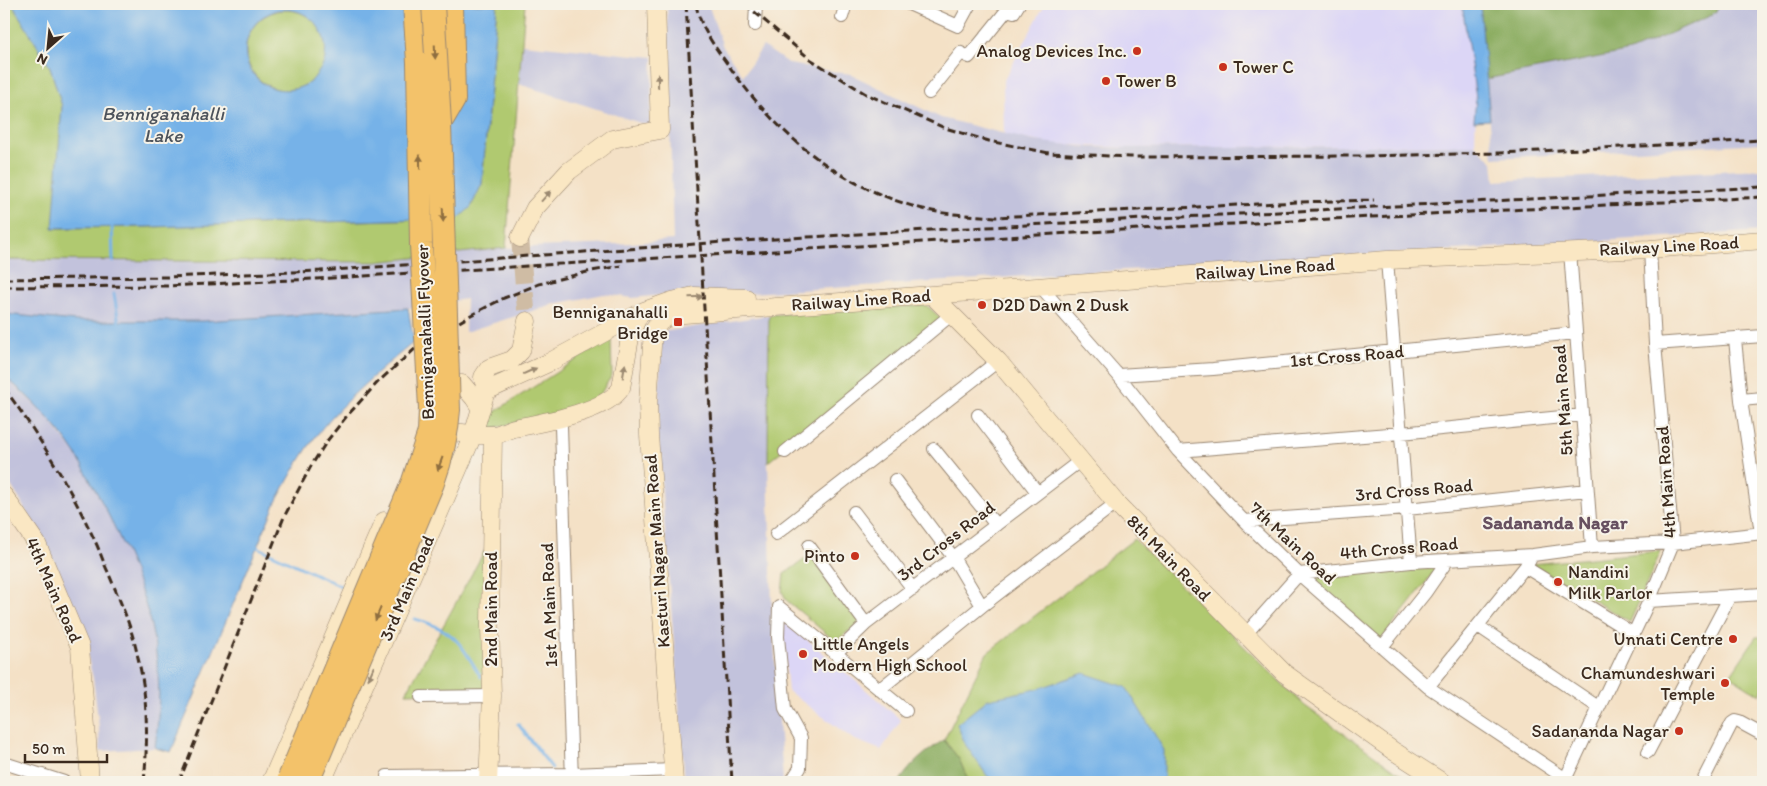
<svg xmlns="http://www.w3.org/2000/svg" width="1767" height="786" font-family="Itim,sans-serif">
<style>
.built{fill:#dcd6f6}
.industrial{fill:#c2c2dc}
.green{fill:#b0c96f;stroke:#767a46}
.forest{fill:#8cad62;stroke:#646c40}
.water{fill:#76b2e8;stroke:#586e83;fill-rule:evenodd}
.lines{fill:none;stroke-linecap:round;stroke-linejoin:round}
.stream{stroke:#76b2e8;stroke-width:3}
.secondary-tunnel{stroke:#cfbca4;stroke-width:18;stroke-dasharray:18 9;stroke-linecap:butt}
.street-casing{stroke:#988672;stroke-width:14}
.secondary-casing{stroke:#988672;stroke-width:19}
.highway-casing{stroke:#988672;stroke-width:24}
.street{stroke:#fff;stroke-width:12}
.secondary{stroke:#fae7c3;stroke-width:18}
.highway{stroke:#f3c26a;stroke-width:22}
.rail{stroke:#3b2a1e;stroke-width:3;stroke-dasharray:8 4;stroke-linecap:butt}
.highway-bridge-casing{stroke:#988672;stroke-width:24;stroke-linecap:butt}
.highway-bridge{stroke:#f3c26a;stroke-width:22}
.oneway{fill:#8e6e40}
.oneway2{fill:#9a8870}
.poi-dot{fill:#c8321e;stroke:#f7f3e8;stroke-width:2}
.labels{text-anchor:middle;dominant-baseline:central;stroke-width:4;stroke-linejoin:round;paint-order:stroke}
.poi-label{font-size:18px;fill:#3b2a1e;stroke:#f7f3e8;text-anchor:end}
.street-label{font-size:18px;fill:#3b2a1e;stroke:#f7f3e8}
.water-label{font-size:19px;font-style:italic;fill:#4d535b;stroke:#f7f3e8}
.neighbourhood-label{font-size:19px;font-weight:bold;fill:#675060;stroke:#f7f3e8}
</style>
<rect width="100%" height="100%" fill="#f7f3e8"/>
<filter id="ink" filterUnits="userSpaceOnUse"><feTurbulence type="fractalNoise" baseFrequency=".02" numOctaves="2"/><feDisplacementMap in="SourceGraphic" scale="10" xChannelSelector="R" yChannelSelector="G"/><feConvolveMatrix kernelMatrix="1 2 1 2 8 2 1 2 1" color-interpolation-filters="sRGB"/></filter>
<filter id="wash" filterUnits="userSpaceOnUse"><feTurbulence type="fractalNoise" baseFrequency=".0096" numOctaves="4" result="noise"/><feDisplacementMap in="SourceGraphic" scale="20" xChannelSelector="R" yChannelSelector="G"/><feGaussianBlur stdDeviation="1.12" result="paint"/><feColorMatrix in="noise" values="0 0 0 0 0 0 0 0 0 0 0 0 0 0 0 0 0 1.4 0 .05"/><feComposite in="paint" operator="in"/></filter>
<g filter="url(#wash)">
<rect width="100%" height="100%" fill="#f4e1c6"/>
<path class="built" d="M1045 4H1462L1476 98 1475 145 1126 148 1052 144 1004 135 1003 82Z
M781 617 901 720 881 750 853 739 788 691Z"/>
<path class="industrial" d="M667 4H708L723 47 743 76 763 46 789 64 850 74 941 118 1034 141 1086 147 1126 148 1475 145 1493 162 1495 181 1763 169V231L749 293 690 292 633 298 604 294 554 304 465 332 466 299 408 308 203 321H76L4 314V260L376 262 506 248 617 244 673 240Z
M1480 4H1763V143L1493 158Z
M522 44 653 57 650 126 519 84Z
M769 315 768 462 772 610 783 782H685L657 430 662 332Z
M4 376 43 412 76 454 114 525 134 569 147 609 154 641 158 673 159 714 155 748 100 751 99 727 93 678 81 630 63 585 53 563 20 500 4 474Z"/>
<path class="green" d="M4 4H12L50 67 62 106 54 228 148 227 459 218 482 184 497 4H525L506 248 376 262 4 260Z
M246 50a40 40 0 1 1 80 0a40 40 0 1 1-80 0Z
M926 305 943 320 768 462 769 315Z
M611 339 612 375 601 393 584 407 489 429 485 418 601 344Z
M1134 539 1305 706 1412 782H971L968 780 959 759 944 740 987 653Z
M485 550 487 691 406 693Z
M1661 551 1630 622 1531 564Z
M811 555 862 622 835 641 786 600 782 591 784 574Z
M1438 567 1381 640 1309 577Z
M1756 637H1763V688L1760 695 1730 676Z"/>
<path class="forest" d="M1480 4H1723L1712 15 1630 51 1486 79Z
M944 740 959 759 968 780 971 782H899C911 764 925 752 944 740Z"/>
<path class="water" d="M12 4H497L482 184 471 207 459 218 148 227 53 228 62 106 50 67ZM277 10C283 10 290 9 296 11 317 17 328 37 325 58 324 65 320 70 316 75 312 82 306 85 298 88 255 100 227 50 260 19 264 15 271 13 277 10Z
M1462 4H1480L1490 120 1474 121 1476 98Z
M408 308 414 342C385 366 356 390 330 419 308 443 292 473 276 502L171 752 155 748C158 723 160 698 158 673 154 608 126 547 96 491 89 479 83 466 76 454 57 425 31 398 4 376V314L76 321H203Z
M1084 673 1126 687 1164 750V782H999L988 777 965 744 957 724 988 699 1037 689Z"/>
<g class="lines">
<path class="stream" d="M113 262 112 226 114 223
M114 294 119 324
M253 545 343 587
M415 619C456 630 460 643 481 677
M518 724 552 768"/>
</g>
</g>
<g filter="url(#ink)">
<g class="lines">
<path class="secondary-tunnel" d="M520 238 527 321"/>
<defs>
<path id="street" d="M909 4 958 26 970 4
M842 17 846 4
M755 25 756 4
M929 93 961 53 969 57 1007 10 1014 12 1019 4
M1570 251 1592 547
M1387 260 1411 562
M1040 286 1118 375 1178 451 1244 521 1299 574 1428 687 1566 779
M1735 339 1741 400 1761 533
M1655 344 1763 336
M1118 375 1213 369 1576 333
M1741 400 1763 398
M978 415 1037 492
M561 426 572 782
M934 449 996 525
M1178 451 1401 433 1582 415
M785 452 952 314
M895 480 953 557 982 606
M854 512 913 589
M1244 521 1407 509 1587 490
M776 534 998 361
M809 546 866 624
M1530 560 1525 567 1634 634
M1649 601 1763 594
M779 607 778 637 785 709 801 738 800 768 791 782
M779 607 906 711
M1478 626 1598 707
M1245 635 1299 574 1411 562 1533 555 1592 547 1673 543 1763 533
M1382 647 1425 593 1447 561
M836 653 866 624 1081 460
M1428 687 1525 567
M880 689 982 606 1116 503
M421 697 492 696
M1648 752 1730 596
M4 763 64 782
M387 776 572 774 673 770
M1564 782 1649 601 1673 543 1655 344 1650 249
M1702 782 1732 723 1735 721 1739 722 1763 735"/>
<path id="secondary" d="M520 238 535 208 569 171 612 139 660 130 656 4
M932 295 998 361 1116 503 1284 673 1392 750 1442 782
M436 388 462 384 474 398 481 409
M486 391 548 363 644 311 672 301 694 296 746 298
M434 430C453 431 473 436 492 435 501 435 506 430 514 428 540 423 607 412 621 388L631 332 639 315
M4 496 37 544 80 647 90 782
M271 782 384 521
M322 782 473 435 486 391 483 377 489 368 512 360 521 351 527 321
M488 782 492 696 490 625 493 435
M674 782 649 435 648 402 653 331 660 322 671 315 1387 260 1650 249 1763 240"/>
<path id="highway" d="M414 4 418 62
M440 124 454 100 452 4"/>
</defs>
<use href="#street" class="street-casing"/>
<use href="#secondary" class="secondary-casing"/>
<use href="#highway" class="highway-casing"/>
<use href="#street" class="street"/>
<use href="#secondary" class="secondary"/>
<use href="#highway" class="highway"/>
<path class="rail" d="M686 4 732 782
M696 4C700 30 719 52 734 73 782 139 843 188 923 209 946 215 971 215 995 217L1298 202 1374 200
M745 4 810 59 866 94 945 128 989 141 1049 153 1130 157 1366 156 1499 153 1763 140
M4 279 167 277 320 271 724 242 910 231 1763 187
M4 287 166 286 314 279 1155 228 1763 197
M4 388C39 435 70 487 95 541 100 551 103 562 108 572 120 601 132 627 138 658 148 698 148 741 144 782
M179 782 284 517 311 466 327 441 346 417 379 381 416 348 471 315 504 298 539 284 591 271 621 266"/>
<defs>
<path id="highway-bridge" d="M289 778 413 481 429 432 430 408 421 244 418 62
M308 782 433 483C442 458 447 438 449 410L440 124 433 4"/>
</defs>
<use href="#highway-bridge" class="highway-bridge-casing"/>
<use href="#highway-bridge" class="highway-bridge"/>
</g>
<defs><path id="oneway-solid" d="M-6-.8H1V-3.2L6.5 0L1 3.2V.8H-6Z" transform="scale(1.25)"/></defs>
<g class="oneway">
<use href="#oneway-solid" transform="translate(435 52) rotate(88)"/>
<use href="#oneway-solid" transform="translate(420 162) rotate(-91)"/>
<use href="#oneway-solid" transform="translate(443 215) rotate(88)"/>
<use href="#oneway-solid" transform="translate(440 464) rotate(110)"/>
<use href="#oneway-solid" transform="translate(378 614) rotate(113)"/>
</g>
<g class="oneway2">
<use href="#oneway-solid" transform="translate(658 81) rotate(-91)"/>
<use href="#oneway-solid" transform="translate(546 196) rotate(-48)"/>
<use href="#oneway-solid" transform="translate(696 297) rotate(-2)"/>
<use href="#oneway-solid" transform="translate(530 371) rotate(-24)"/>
<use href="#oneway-solid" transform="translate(624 371) rotate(-80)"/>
<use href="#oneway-solid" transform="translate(371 673) rotate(113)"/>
</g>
</g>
<g class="poi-dot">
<circle cx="1137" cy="51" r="5"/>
<circle cx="1223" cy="67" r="5"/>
<circle cx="1106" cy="81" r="5"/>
<circle cx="982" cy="305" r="5"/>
<rect x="673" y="317" width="10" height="10" rx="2.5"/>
<circle cx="855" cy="556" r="5"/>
<circle cx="1558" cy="582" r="5"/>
<circle cx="1733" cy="639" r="5"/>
<circle cx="803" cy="654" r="5"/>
<circle cx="1725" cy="683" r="5"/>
<circle cx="1679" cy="731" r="5"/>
</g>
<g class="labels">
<g class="poi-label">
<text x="1127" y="51">Analog Devices Inc.</text>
<text x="1233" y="67" text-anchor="start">Tower C</text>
<text x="1116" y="81" text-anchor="start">Tower B</text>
<text x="992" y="305" text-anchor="start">D2D Dawn 2 Dusk</text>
<text x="668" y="312">Benniganahalli<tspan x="668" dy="21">Bridge</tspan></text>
<text x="845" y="556">Pinto</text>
<text x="1568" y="572" text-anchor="start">Nandini<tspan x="1568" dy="21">Milk Parlor</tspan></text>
<text x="1723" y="639">Unnati Centre</text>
<text x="813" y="644" text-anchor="start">Little Angels<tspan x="813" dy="21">Modern High School</tspan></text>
<text x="1715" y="673">Chamundeshwari<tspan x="1715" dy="21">Temple</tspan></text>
<text x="1669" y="731">Sadananda Nagar</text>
</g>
<g class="street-label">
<text transform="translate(1669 246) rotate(-3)">Railway Line Road</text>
<text transform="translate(1265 269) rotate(-4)">Railway Line Road</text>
<text transform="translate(861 300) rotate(-4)">Railway Line Road</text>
<text transform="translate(425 332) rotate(-92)">Benniganahalli Flyover</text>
<text transform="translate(1347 356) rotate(-5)">1st Cross Road</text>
<text transform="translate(1563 400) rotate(-94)">5th Main Road</text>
<text transform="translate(1666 482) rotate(-94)">4th Main Road</text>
<text transform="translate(1414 490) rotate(-5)">3rd Cross Road</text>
<text transform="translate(946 541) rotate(-38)">3rd Cross Road</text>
<text transform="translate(1293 543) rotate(43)">7th Main Road</text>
<text transform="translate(1399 548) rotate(-5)">4th Cross Road</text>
<text transform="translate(657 551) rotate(-94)">Kasturi Nagar Main Road</text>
<text transform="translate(1169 558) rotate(46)">8th Main Road</text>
<text transform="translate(407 588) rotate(-67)">3rd Main Road</text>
<text transform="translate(54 590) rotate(66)">4th Main Road</text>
<text transform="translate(549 605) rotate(-92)">1st A Main Road</text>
<text transform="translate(491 609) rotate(-90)">2nd Main Road</text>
</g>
<g class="water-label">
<text x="163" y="113">Benniganahalli<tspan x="163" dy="22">Lake</tspan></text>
</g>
<g class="neighbourhood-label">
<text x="1555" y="522">Sadananda Nagar</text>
</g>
</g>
<rect width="1767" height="786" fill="none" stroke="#f7f3e8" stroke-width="20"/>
<g transform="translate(48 48) rotate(207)" stroke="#f7f3e8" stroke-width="4" paint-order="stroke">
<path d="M0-4L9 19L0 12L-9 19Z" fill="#3b2a1e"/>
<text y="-8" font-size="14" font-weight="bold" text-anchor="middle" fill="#3b2a1e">N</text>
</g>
<path d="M25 754v8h82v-8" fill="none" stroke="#3b2a1e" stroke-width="2.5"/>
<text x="32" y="754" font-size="15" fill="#3b2a1e" stroke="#f7f3e8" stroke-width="4" paint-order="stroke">50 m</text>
</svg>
